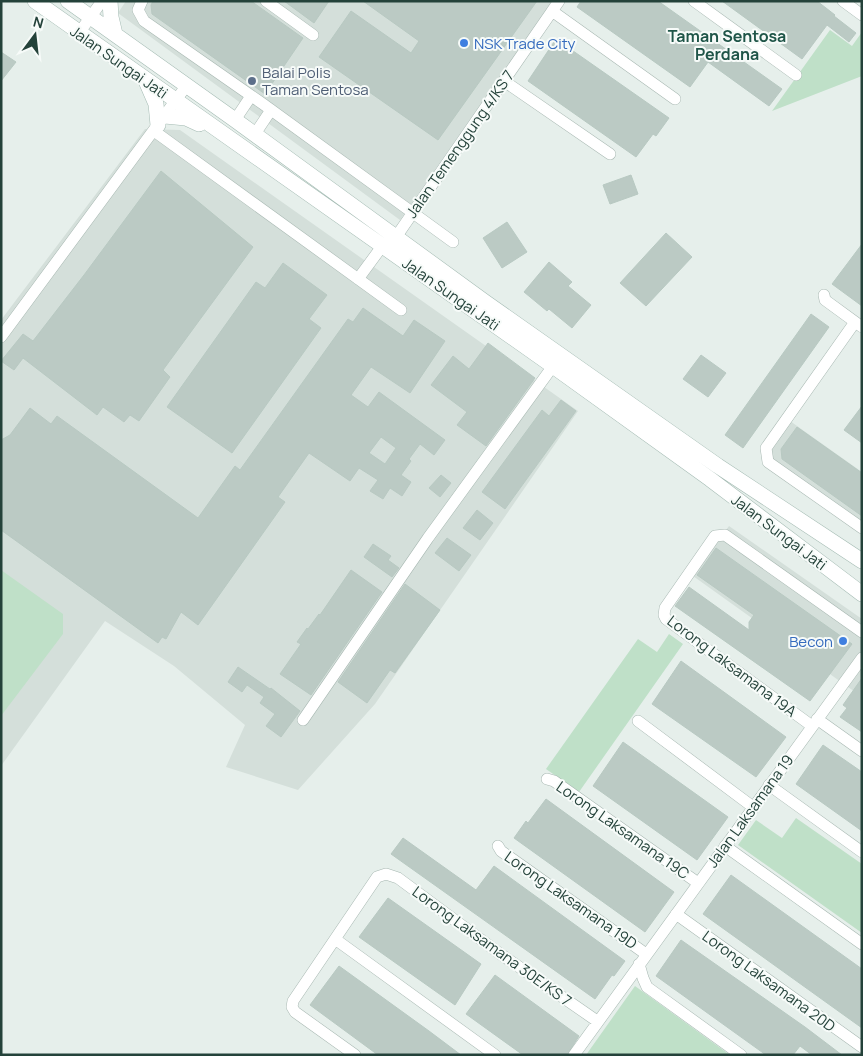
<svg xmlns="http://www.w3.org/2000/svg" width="863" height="1056" font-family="Manrope,sans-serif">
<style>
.built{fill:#d4dfda}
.green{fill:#bfe0c8}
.building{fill:#bbcac4;stroke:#b8c9c2;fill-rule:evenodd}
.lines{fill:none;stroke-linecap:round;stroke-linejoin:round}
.minor-casing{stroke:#a8b8b2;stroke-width:12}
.secondary-casing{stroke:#a4bbb3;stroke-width:16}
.minor{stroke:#fff;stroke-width:11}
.secondary{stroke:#fff;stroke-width:15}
.shop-dot{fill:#3f7fe0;stroke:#f7fbf9;stroke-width:2}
.service-dot{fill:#5c6f8a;stroke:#f7fbf9;stroke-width:2}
.labels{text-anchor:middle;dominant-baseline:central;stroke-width:4;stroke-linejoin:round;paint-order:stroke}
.shop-label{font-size:15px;fill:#366cbe;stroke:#f7fbf9;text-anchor:start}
.street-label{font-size:15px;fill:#24423a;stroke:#f7fbf9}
.service-label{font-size:15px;fill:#4e5e75;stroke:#f7fbf9;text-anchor:start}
.neighbourhood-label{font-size:16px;font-weight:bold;fill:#1f5548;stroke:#f7fbf9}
</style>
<rect width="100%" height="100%" fill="#e6efeb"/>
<path class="built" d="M126 1H553L400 220 118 13Z
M145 129 180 130 578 411 375 704 298 790 226 767 245 725 174 666 105 621 1 766V320Z
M790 421 862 472V523L771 460 770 449Z
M729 526 862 619V697L693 576Z"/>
<path class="green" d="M830 30 852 46 862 32V76L772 111Z
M1 570 63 614V634L1 716Z
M669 634 683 644 579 792 546 769 638 639 657 652Z
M796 818 862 864V933L738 845 756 820 782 838Z
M635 986 730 1055H586Z"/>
<path class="building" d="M153 1H251L303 38 265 94 152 14 151 5Z
M284 1H329L314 23Z
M363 1H537L438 140 319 57 351 11 411 53 419 41Z
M581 1H658L782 89 769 106 708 62 690 87 577 7Z
M722 1H817L835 15 834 16 856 33 849 42 827 25 802 59Z
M556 39 669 118 656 136 653 134 636 157 528 81Z
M1 52 16 62 1 81Z
M161 171 253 247 163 370 170 377 139 421 130 415 124 422 103 407 97 415 23 358 14 370 1 361 23 334 33 341 84 275Z
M631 175 638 194 610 204 603 185Z
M507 222 527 252 502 268 483 238Z
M666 233 692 257 646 306 620 283Z
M862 244V306L832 284Z
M549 262 572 282 568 286 591 305 572 328 549 309 547 311 524 292Z
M283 263 327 295 309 319 321 328 232 453 167 407 256 282 265 288Z
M363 308 403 336 414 320 445 341 410 393 371 367 351 395 368 407 379 392 445 440 434 455 420 444 409 459 411 461 401 475 411 482 402 496 390 488 383 499 370 491 378 480 359 468 350 481 309 453 278 497 285 502 198 625 181 612 166 639 162 637 158 643 1 530V440L10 435 30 408 51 424 57 416 198 518 235 466 240 470 348 319 353 322ZM381 437 396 448 385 464 369 453Z
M811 314 829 327 743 448 725 435Z
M488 343 535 378 486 446 457 425 467 412 431 385 453 356 469 369Z
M701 355 726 373 708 397 683 379Z
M561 400 576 411 505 509 482 492 542 410 549 416Z
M862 406V443L844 430Z
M797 427 862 473V516L782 459 781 449Z
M441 475 451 483 440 497 429 488Z
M477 510 493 523 480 540 463 528Z
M447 538 471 555 459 571 435 553Z
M373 544 391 556 388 560 399 568 392 577 364 557Z
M716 548 852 644 810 701 675 606 689 587 749 630V622L754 615 697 575Z
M351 570 382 592 311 695 280 674 301 644 297 642 307 628 308 629 319 614 320 615Z
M405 584 440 610 395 673 390 670 367 703 338 682Z
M681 661 786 737 756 777 652 704Z
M238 667 270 689 271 688 300 711 281 737 266 726 275 714 260 703 264 697 247 685 242 692 228 682Z
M862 678V732L840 717 847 708 843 705Z
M623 742 728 817 697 860 593 786Z
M823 745 862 772V831L796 784Z
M546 799 674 892 645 932 514 838 526 821 528 823Z
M403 838 476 890 494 866 625 961 614 976 612 975 595 999 391 854Z
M731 875 862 969V1028L703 914Z
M388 898 481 964 455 1005 359 937Z
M681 940 805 1027 842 1055H812L800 1046 793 1055H766L656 976Z
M339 966 429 1031 461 1055H378L310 1005Z
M495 975 579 1036 567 1055H523L466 1014Z"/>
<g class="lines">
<defs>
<path id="minor" d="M142 1 138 10 144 21 263 104 453 242
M266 1 313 35
M694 1 796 75
M843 1 862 15
M552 11 675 99
M79 33 102 1
M504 81 610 154
M235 120 251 96
M154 131 401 310
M255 134 271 110
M396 237 559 1
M358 279 383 245
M824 295 825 300 862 327
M855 322 766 448 768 462 862 528
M1 337 187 85
M817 719 862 751
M303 720 428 538 553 366
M638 721 753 807
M812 726 666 619 664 615 665 608 715 536 725 535 862 632
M547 779 554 781 698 883
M769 785 862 852
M498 846 501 851 646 954
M725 846 862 944
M676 914 862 1047
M335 939 495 1055
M639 964 643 978 647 987 741 1055
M355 1055 295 1012 292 1007 293 1001 377 877 386 874 398 878 499 953 597 1021
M574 1055 862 658"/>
<path id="secondary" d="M35 1 553 366 710 479 862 594
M68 1 235 120 485 302 718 466 862 561
M110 1 111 17 115 34
M146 81 156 104 158 125
M165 116 186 118 199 124"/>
</defs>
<use href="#minor" class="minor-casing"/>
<use href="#secondary" class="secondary-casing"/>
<use href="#minor" class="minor"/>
<use href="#secondary" class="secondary"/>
</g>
<g class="shop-dot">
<circle cx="464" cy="43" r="5"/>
<circle cx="843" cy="641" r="5"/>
</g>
<circle class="service-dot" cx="252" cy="81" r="5"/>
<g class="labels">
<g class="shop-label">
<text x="474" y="43">NSK Trade City</text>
<text x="833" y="641" text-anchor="end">Becon</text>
</g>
<g class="street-label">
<text transform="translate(119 62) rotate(35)">Jalan Sungai Jati</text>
<text transform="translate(460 144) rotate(-55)">Jalan Temenggung 4/KS 7</text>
<text transform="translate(451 294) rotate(35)">Jalan Sungai Jati</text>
<text transform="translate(779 532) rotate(37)">Jalan Sungai Jati</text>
<text transform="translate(732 666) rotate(37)">Lorong Laksamana 19A</text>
<text transform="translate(750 811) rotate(-54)">Jalan Laksamana 19</text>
<text transform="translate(623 830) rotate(35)">Lorong Laksamana 19C</text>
<text transform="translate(571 900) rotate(35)">Lorong Laksamana 19D</text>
<text transform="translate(492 946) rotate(36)">Lorong Laksamana 30E/KS 7</text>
<text transform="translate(769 981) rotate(36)">Lorong Laksamana 20D</text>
</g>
<g class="service-label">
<text x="262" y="72">Balai Polis<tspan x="262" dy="17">Taman Sentosa</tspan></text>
</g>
<g class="neighbourhood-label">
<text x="727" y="36">Taman Sentosa<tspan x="727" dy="18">Perdana</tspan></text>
</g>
</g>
<rect width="863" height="1056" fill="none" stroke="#24423a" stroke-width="5"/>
<g transform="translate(35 35) rotate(15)" stroke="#f7fbf9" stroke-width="4" paint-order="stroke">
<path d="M0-4L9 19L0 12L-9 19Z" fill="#24423a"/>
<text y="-8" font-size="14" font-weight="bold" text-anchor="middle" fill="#24423a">N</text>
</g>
</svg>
